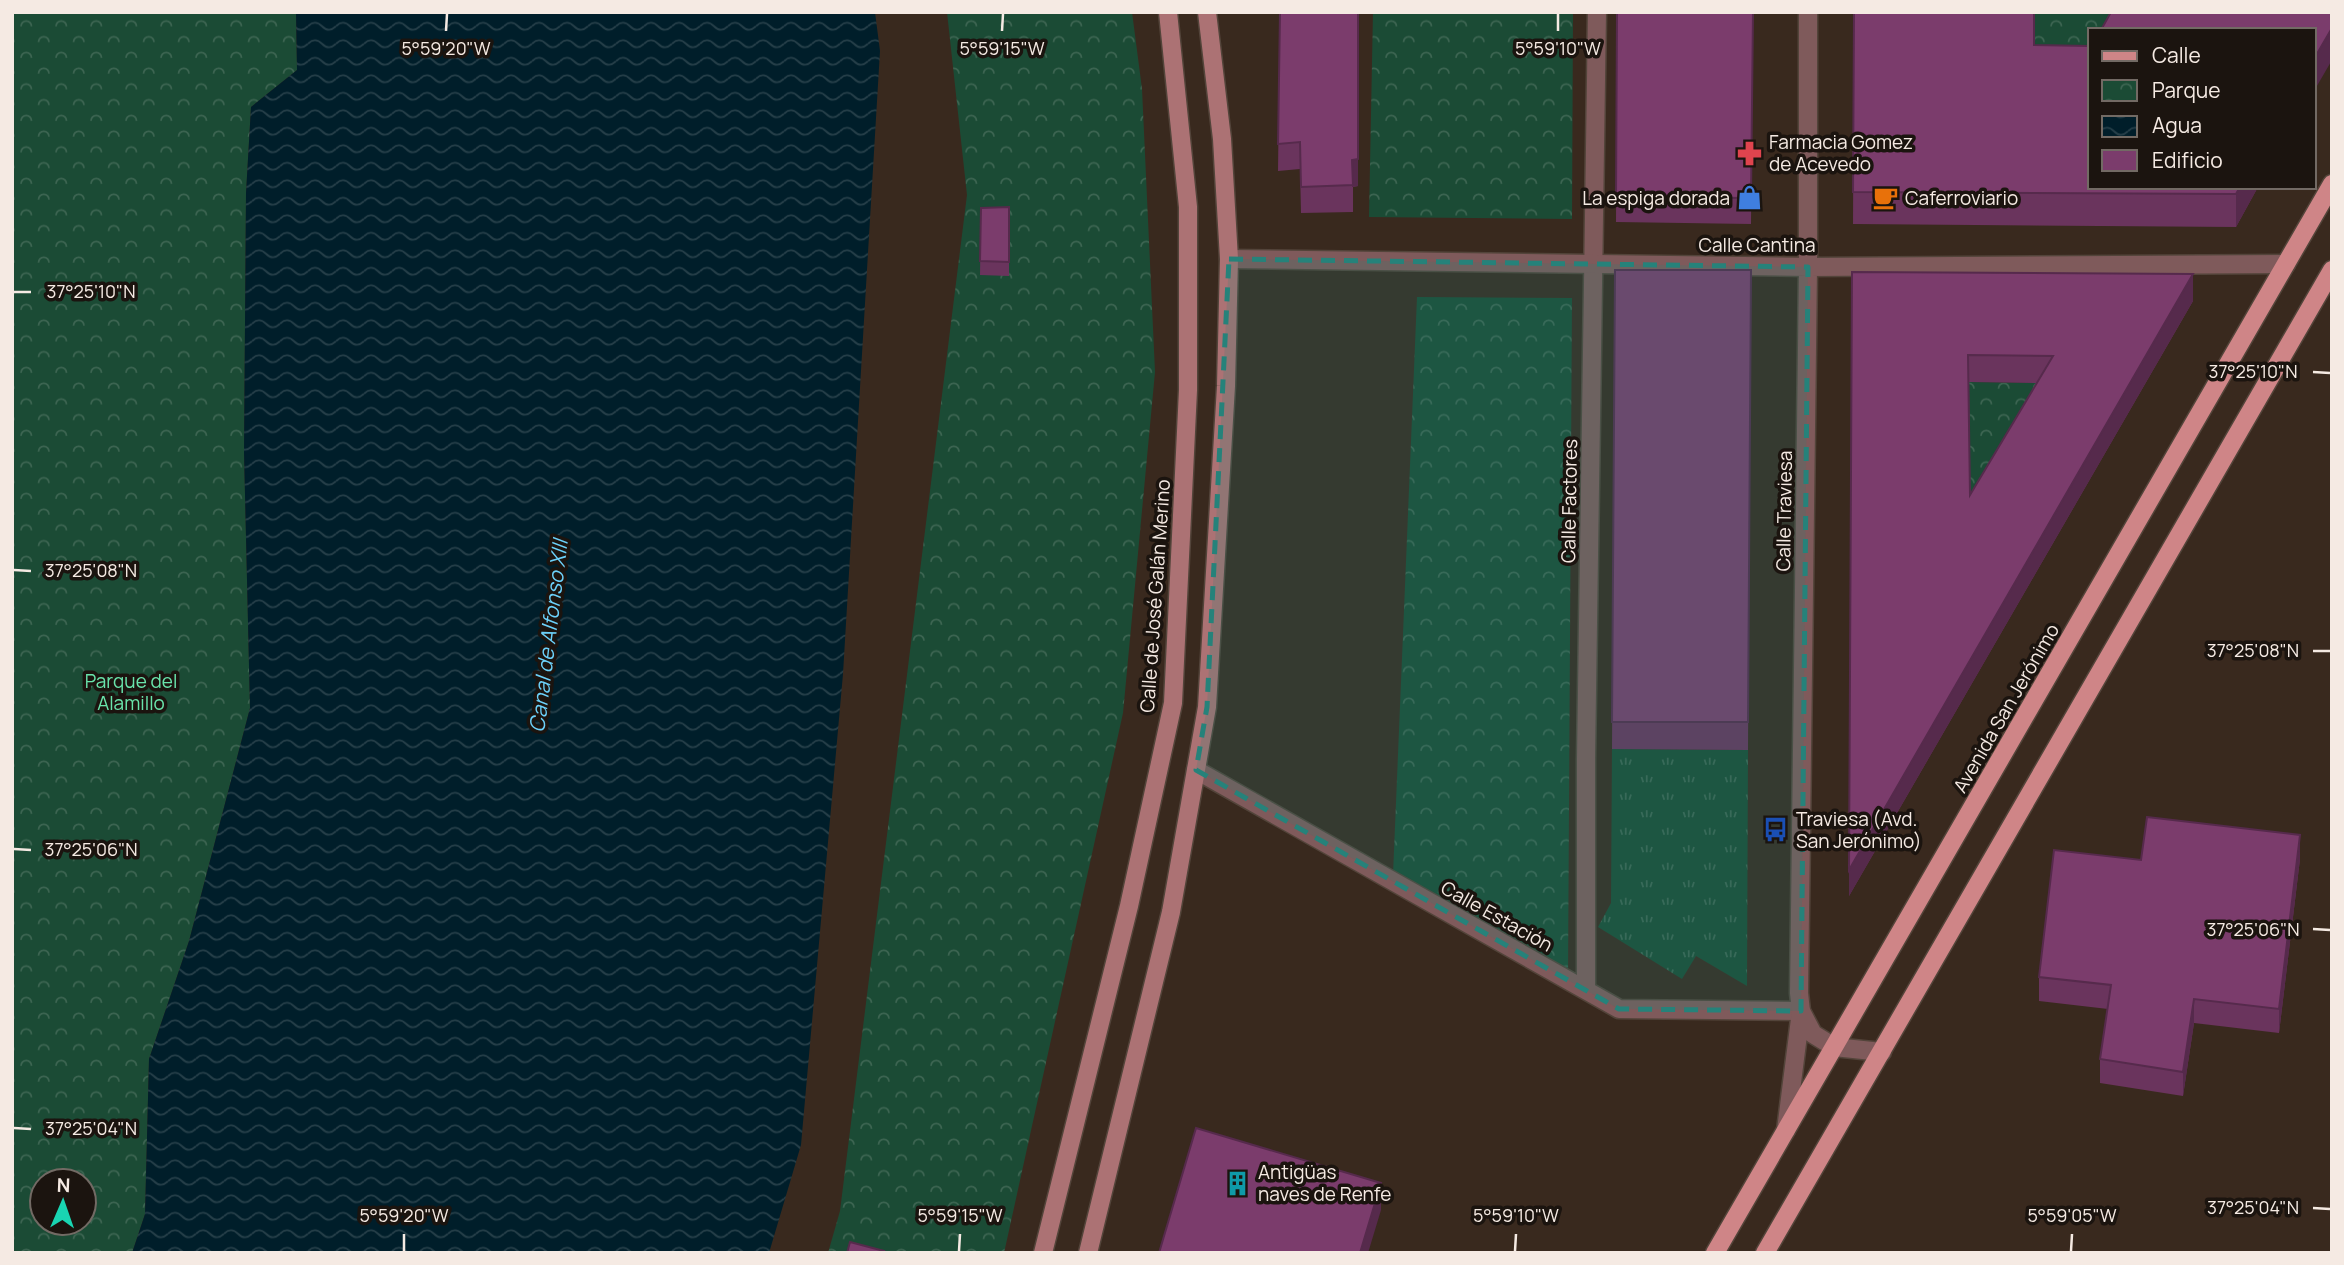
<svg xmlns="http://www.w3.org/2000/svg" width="2344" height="1265" font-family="Manrope,sans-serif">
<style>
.grass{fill:url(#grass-tufts)}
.park{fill:url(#park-crowns);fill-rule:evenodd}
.water{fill:url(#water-waves)}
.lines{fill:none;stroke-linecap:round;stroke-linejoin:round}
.pedestrian-casing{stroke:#53443a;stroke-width:21}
.minor-casing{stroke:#53443a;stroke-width:21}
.secondary-casing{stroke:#53443a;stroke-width:21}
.primary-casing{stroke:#53443a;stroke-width:21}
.pedestrian{stroke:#7f5a5b;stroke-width:18}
.minor{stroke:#7f5a5b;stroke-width:18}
.secondary{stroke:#ac7274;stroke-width:18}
.primary{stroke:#cf8587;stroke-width:18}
.wall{fill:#6a345d;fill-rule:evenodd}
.shaded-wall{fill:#562a4c}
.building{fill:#7b3c6c;stroke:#562a4c;stroke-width:2;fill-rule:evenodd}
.marked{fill:#26827a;fill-opacity:0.2;stroke:#26827a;stroke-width:5;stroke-dasharray:14 9;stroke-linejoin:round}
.ticks{fill:none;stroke:#f5eae3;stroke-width:2.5}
.labels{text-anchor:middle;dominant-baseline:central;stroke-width:7;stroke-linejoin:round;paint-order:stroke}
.poi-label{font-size:19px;fill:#f5eae3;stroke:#1b140f;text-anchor:start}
.street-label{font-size:19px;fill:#f5eae3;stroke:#1b140f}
.park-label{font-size:19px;fill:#69e4ab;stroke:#1b140f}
.water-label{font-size:21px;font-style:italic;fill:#6cd1fa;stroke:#1b140f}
.ticks-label{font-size:18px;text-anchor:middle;fill:#f5eae3;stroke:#1b140f;stroke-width:7;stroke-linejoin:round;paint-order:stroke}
</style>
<defs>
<pattern id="grass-tufts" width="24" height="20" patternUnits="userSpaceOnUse" patternTransform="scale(1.75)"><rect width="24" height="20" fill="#1b4b35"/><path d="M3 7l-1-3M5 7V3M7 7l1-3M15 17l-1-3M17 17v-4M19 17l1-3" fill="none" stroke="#3d6552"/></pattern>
<pattern id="park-crowns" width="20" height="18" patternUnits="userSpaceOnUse" patternTransform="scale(1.75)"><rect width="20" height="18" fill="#1b4b35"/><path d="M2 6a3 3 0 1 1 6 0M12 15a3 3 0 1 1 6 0" fill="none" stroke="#3d6552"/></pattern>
<pattern id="water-waves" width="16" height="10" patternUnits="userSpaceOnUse" patternTransform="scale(1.75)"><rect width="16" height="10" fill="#001e2a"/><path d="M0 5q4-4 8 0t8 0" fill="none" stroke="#263f49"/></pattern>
</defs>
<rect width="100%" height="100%" fill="#39291e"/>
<path class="grass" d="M1612 749 1748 750 1747 986 1696 956 1682 979 1598 927 1611 903Z"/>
<path class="park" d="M12 12H296L297 70 251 107 246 193 244 452 250 708 189 941 149 1059 145 1214 132 1253H12ZM42 1181H84V1223H42Z
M947 12H1132L1142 89 1155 372 1123 713 1004 1253H828L840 1211 967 195Z
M1373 12H1573L1572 219 1369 217Z
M2035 12H2130L2120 30H2090V78H2034Z
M1417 297 1572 298 1568 976 1393 875Z
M1968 382 2053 383 1966 528Z"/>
<path class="water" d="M296 12H875L880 51 843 674 801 1145 769 1253H132L145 1214 149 1059 189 941 250 708 244 452 246 193 251 107 297 70Z"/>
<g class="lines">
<defs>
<path id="pedestrian" d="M1196 770 1619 1009 1801 1011
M1586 990V759L1597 12"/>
<path id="minor" d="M1229 259 1808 267 2286 264
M1801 1011 1813 1034 1834 1047 1882 1052
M1786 1130 1801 1011 1799 993 1808 267V12"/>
<path id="secondary" d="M1043 1253 1129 906 1173 703 1188 390V207L1168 12
M1088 1253 1171 912 1207 707 1226 386 1229 259 1222 139 1207 12"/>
<path id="primary" d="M1715 1253 2332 184
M1765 1253 2332 270"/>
</defs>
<use href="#pedestrian" class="pedestrian-casing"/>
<use href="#minor" class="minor-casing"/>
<use href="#secondary" class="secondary-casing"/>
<use href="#primary" class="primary-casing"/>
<use href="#pedestrian" class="pedestrian"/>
<use href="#minor" class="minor"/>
<use href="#secondary" class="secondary"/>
<use href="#primary" class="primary"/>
</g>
<path class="wall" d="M1280 12 1358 186 1353 187V212L1301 213 1300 169 1278 171Z
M1617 12H1753L1751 224 1616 222Z
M1854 12 2034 45 2258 187 2236 227 1853 224Z
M1009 207V276L980 275 981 208Z
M1615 270H1751L1748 750 1612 749Z
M1852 272 2193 301 1849 896ZM1969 382 2037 383 1970 495Z
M2300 859 2279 1033 2194 1023 2183 1096 2100 1083V1059L2108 1009 2039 1001V977L2141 860Z"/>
<path class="shaded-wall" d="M2332 28V60L2314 91V59Z
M1358 159V186L1352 187V160Z
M2240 187H2258L2236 227V194Z
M2193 274V301L1849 896V870Z
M2300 835V859L2279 1033V1009Z
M2194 999V1023L2183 1096V1072Z
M1381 1183V1210L1368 1253H1360Z"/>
<path class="building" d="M1280 12H1358V159L1352 160 1353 185 1301 187 1300 142 1278 144Z
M1617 12H1753L1751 198 1616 197Z
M1854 12H2034V45L2090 46V187H2240L2236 194 1853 192Z
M2111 12H2332V28L2314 59V30H2101Z
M1009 207V262L980 261 981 208Z
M1615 270H1751L1748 722H1612Z
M1852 272 2193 274 1849 870ZM1968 355 2053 356 1970 495Z
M2147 817 2300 835 2279 1009 2194 999 2183 1072 2100 1059 2111 985 2039 977 2054 850 2141 860Z
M1196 1128 1381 1183 1360 1253H1159Z
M850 1242 884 1251 883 1253H847Z"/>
<path class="marked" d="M1229 259 1808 267 1801 1011 1619 1009 1196 770 1207 707Z"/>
<path class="ticks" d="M446 31 447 14M1002 31 1003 14M1558 31V14M14 292H31M2313 372 2330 373M14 570 31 571M2313 651H2330M14 849 31 850M2313 929 2330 930M14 1128 31 1129M2313 1208 2330 1209M404 1251V1234M959 1251 960 1234M1515 1251 1516 1234M2071 1251 2072 1234"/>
<defs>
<symbol id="pharmacy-bare" viewBox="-9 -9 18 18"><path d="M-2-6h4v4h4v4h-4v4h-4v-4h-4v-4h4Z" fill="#e0444e" stroke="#1b140f" stroke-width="2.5" paint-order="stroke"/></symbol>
<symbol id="shop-bare" viewBox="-9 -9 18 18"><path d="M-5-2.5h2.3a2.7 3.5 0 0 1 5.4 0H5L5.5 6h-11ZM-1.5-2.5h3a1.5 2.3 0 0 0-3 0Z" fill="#3f7fe0" stroke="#1b140f" stroke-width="2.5" paint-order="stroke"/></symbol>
<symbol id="cafe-bare" viewBox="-9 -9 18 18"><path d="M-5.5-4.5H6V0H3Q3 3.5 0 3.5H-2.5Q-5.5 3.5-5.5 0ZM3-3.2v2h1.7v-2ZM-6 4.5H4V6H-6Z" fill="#e8710a" stroke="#1b140f" stroke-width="2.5" paint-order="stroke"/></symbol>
<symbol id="bus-bare" viewBox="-9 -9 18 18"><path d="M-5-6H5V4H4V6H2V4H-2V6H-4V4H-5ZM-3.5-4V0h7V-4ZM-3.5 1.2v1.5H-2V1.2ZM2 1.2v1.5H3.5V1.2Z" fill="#1a4fb4" stroke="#1b140f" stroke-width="2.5" paint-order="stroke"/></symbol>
<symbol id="building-bare" viewBox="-9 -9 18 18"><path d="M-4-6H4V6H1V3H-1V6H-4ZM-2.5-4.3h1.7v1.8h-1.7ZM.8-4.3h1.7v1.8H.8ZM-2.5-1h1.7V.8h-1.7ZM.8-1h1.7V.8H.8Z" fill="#0f9aa8" stroke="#1b140f" stroke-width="2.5" paint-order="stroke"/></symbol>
</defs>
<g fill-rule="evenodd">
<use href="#pharmacy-bare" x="1732" y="136" width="35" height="35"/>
<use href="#shop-bare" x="1732" y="180" width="35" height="35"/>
<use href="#cafe-bare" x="1868" y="180" width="35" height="35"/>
<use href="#bus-bare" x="1758" y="812" width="35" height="35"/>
<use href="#building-bare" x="1220" y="1166" width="35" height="35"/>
</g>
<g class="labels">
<g class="poi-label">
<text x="1769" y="142">Farmacia Gomez<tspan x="1769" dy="22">de Acevedo</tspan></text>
<text x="1730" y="198" text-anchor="end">La espiga dorada</text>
<text x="1905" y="198">Caferroviario</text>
<text x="1796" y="819">Traviesa (Avd.<tspan x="1796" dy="22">San Jerónimo)</tspan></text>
<text x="1258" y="1172">Antigüas<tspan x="1258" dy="22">naves de Renfe</tspan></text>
</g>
<g class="street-label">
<text x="1757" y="245">Calle Cantina</text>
<text transform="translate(1569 501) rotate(-89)">Calle Factores</text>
<text transform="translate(1784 511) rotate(-89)">Calle Traviesa</text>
<text transform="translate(1155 596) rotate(-86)">Calle de José Galán Merino</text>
<text transform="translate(2006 708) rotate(-60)">Avenida San Jerónimo</text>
<text transform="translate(1497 916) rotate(29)">Calle Estación</text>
</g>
<g class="park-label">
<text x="131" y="681">Parque del<tspan x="131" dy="22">Alamillo</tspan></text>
</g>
<g class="water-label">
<text transform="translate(548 636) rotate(-83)">Canal de Alfonso XIII</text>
</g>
</g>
<g class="ticks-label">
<text x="446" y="55">5°59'20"W</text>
<text x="1002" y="55">5°59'15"W</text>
<text x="1558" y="55">5°59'10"W</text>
<text x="91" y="298">37°25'10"N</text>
<text x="2253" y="378">37°25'10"N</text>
<text x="91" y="577">37°25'08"N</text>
<text x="2253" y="657">37°25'08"N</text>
<text x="91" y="856">37°25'06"N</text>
<text x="2253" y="936">37°25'06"N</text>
<text x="91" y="1135">37°25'04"N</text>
<text x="2253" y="1214">37°25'04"N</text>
<text x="404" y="1222">5°59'20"W</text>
<text x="960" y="1222">5°59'15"W</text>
<text x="1516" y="1222">5°59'10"W</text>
<text x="2072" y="1222">5°59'05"W</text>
</g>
<rect width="2344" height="1265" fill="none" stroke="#f5eae3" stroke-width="28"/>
<rect x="2088" y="28" width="228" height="161" fill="#1b140f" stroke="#726a64" stroke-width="2"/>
<rect x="2102" y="51" width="35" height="10" fill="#cf8587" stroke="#726a64" stroke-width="2"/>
<text x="2152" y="63" font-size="21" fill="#f5eae3">Calle</text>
<rect x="2102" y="80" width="35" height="21" fill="url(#park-crowns)" stroke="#726a64" stroke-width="2"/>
<text x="2152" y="98" font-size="21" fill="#f5eae3">Parque</text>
<rect x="2102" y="116" width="35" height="21" fill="url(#water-waves)" stroke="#726a64" stroke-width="2"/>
<text x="2152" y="133" font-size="21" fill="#f5eae3">Agua</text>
<rect x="2102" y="150" width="35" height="21" fill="#7b3c6c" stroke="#726a64" stroke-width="2"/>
<text x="2152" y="168" font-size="21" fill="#f5eae3">Edificio</text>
<g transform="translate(63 1202) rotate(2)"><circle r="33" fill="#1b140f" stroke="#726a64" stroke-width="2"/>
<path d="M0-5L12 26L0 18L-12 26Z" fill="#19d5b2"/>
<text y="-10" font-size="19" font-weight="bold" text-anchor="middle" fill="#f5eae3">N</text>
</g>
</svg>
